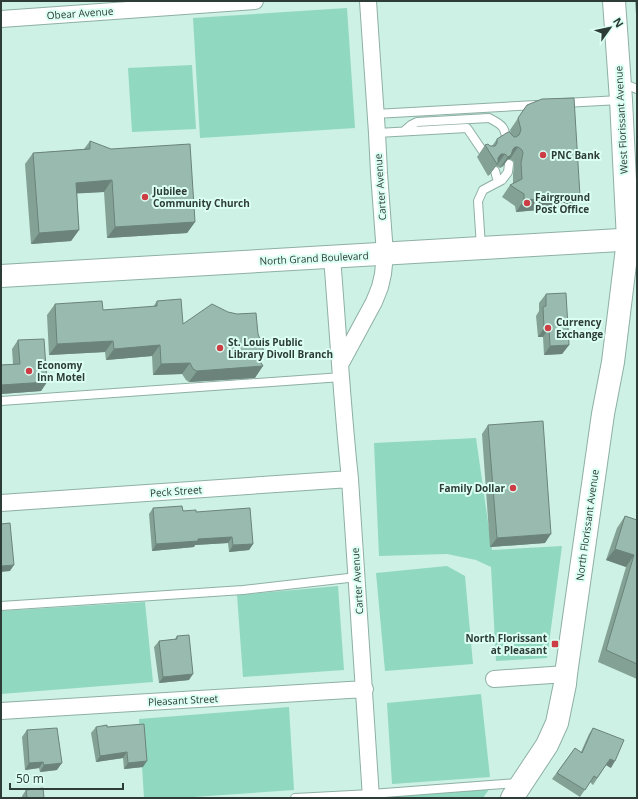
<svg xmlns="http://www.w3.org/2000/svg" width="638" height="799" font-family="'Open Sans',sans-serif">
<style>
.green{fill:#91d8c1}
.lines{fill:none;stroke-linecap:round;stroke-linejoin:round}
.service-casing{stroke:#8eb0a4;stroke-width:10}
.minor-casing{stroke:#8eb0a4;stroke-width:18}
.secondary-casing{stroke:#8eb0a4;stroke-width:24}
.primary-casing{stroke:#8eb0a4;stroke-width:24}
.service{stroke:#fff;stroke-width:8}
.minor{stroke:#fff;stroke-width:16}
.secondary{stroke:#fff;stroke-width:22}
.primary{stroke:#fff;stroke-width:22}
.wall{fill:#84a196}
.shaded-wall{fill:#6b837a}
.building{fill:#99bbaf;stroke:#6b837a}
.poi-dot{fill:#cd3d46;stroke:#dbfff2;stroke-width:1.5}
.labels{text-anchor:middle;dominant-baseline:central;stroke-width:4;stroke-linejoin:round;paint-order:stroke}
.street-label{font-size:10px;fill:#2e3c37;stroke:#dbfff2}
.poi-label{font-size:10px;font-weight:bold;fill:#2e3c37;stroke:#dbfff2;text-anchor:start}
</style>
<rect width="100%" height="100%" fill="#cdf1e4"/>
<path class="green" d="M347 8 355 128 200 138 193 18Z
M192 65 196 129 132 132 128 68Z
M476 438 492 550 562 546 547 658 496 661 491 567 476 560 447 554 379 556 374 443Z
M447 566 465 576 473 664 385 671 376 573Z
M338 586 344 670 243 677 237 595Z
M145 602 153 682 1 694V611Z
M481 694 490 777 392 784 387 703Z
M289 707 294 790 179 798H144L139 719Z
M490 788 483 798H392V796Z"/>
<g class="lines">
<defs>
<path id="service" d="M622 83 637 89
M564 103 620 100
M375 114 536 105
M404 131 411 125 417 122 489 118C503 125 505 127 507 143
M377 133 467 128 484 153
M495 171 498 182
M481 247 478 201 483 190 502 180 508 172 509 164
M1 401 342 377
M1 606 243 590 357 577
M295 798 371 794 518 783"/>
<path id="minor" d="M1 19 255 1
M332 257C338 331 342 405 350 479L371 798
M341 363 374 302 380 287 383 274 385 254 379 173 377 133 368 1
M1 503 350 479
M494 679 566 674
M1 711 365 689"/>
<path id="secondary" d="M512 798 547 745 557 723 565 684 566 674 603 414 613 362 628 240 621 100 614 1"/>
<path id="primary" d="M1 276 637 239"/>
</defs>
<use href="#service" class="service-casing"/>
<use href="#minor" class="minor-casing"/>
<use href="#secondary" class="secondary-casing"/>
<use href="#primary" class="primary-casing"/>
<use href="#service" class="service"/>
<use href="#minor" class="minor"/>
<use href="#secondary" class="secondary"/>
<use href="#primary" class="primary"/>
</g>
<path class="wall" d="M635 1H637V28Z
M527 105 571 207 516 212 515 206 502 197 510 185 513 184V174L514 165V162L510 159H508L503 166 500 168 496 166 490 174 488 176 477 157 485 145 492 146 497 139 511 134 510 130Z
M90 141 195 222 187 233 107 238 104 192 77 193 79 230 71 241 31 244 25 164 33 153 84 149Z
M546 294 569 345 562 354 544 355 543 337H538L536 316 539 311V303Z
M157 301 183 324 258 334 264 352 259 359 255 378 189 382 186 380 182 374 153 375 152 356 106 360 105 352 49 355 47 315 55 304 103 310 153 307Z
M18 340 47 382 41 391 1 394V365L13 364 12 349Z
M488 425 545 543 490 547 482 434Z
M153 508 196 512 253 544 249 550 229 552 228 543 195 545 194 547 152 551 149 514Z
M625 516 637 520V679L598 662 626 567 606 560 617 528Z
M177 636 189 680 159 683 154 647 159 641 175 639Z
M96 727H107L143 767 124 769 123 758 96 762 91 733Z
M593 728 611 768 606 765 593 785 590 782 580 797 552 779 575 748 581 752 589 734Z
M27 730 57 770 40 772 39 768 25 770 22 737Z
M26 790 44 798H22V796Z"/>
<path class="shaded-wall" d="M515 147H518L510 159H508L503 166 500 168 513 149Z
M501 154H505L490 174 488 176 497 164 498 158Z
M112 180 104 192 68 194 76 183Z
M580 196 571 207 516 212 524 200Z
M195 222 187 233 107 238 115 227Z
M79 230 71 241 31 244 39 233Z
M544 328H549L543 337H538Z
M113 341 105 352 49 355 57 344Z
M160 345 152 356 106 360 114 349Z
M569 345 562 354 544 355 550 346Z
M264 352 256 363 263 366 255 378 189 382 197 371 258 358Z
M190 363 182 374 153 375 161 364Z
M47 382 41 391 1 394V385Z
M551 534 545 543 490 547 497 538Z
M232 537 228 543 195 545 194 547 152 551 156 544 198 539Z
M253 544 249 550 229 552 233 545Z
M615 549 634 555 626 567 606 560Z
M14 565 10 571 1 572V566Z
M193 674 189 680 159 683 163 677Z
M127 752 123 758 96 762 100 756Z
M610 759 615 761 611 768 606 765Z
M147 761 143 767 124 769 128 763Z
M43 762 39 768 25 770 29 763Z
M62 763 57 770 40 772 44 765Z"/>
<path class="building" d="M574 98 580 196 524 200V194L510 185 522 179 521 163 523 153 522 150 518 147H515L513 149 511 155 508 157 505 154H501L498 158V163L497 164 485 145 488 144 490 146H495L497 143V139L508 132H510L511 134 514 137H516L519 135 521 130 518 118 527 105 542 99Z
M90 141 111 149 190 144 195 222 115 227 112 180 76 183 79 230 39 233 33 153 90 149Z
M566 293 569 345 550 346 549 328H544L543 307 546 306V294Z
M181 299 183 324 212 304 228 312 237 314 256 313 258 334 260 339 264 352 258 358 263 366 197 371 193 369 190 363 161 364 160 345 114 349 113 341 57 344 55 304 102 301 103 310 157 306V301Z
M44 339 47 382 1 385V365L20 364 18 340Z
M543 421 551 534 497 538 488 425Z
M182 506 183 511 196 510V512L250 508 253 544 233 545 232 537 198 539V541L156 544 153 508Z
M625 516 637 520V664L606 650 634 555 615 549Z
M10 523 14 565 1 566V524Z
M189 635 193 674 163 677 159 641 177 639V636Z
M144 724 147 761 128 763 127 752 100 756 96 727 107 725V727Z
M57 728 62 763 44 765 43 762 29 763 27 730Z
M593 728 624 740 615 761 610 759 597 778 594 776 585 790 557 773 575 748 582 753Z
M43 788 44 798H27L26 790Z"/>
<g class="poi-dot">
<circle cx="543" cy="155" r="4"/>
<circle cx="145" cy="197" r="4"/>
<circle cx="527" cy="203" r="4"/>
<circle cx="548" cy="328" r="4"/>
<circle cx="220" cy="348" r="4"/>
<circle cx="29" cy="371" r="4"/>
<circle cx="513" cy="488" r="4"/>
<rect x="551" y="640" width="8" height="8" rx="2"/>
</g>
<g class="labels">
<g class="street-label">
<text transform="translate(80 13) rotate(-4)">Obear Avenue</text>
<text transform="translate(621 120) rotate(-93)">West Florissant Avenue</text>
<text transform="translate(380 187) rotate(-94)">Carter Avenue</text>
<text transform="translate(314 258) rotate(-3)">North Grand Boulevard</text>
<text transform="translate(176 491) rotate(-4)">Peck Street</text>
<text transform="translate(587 525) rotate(-82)">North Florissant Avenue</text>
<text transform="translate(357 581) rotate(-94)">Carter Avenue</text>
<text transform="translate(183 700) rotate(-3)">Pleasant Street</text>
</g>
<g class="poi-label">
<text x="551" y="155">PNC Bank</text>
<text x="153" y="191">Jubilee<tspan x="153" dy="12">Community Church</tspan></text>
<text x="535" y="197">Fairground<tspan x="535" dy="12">Post Office</tspan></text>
<text x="556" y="322">Currency<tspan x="556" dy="12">Exchange</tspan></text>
<text x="228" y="342">St. Louis Public<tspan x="228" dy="12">Library Divoll Branch</tspan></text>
<text x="37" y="365">Economy<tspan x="37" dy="12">Inn Motel</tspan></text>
<text x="505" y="488" text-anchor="end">Family Dollar</text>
<text x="547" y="638" text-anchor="end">North Florissant<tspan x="547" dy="12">at Pleasant</tspan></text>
</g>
</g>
<rect width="638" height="799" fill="none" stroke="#2e3c37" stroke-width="4"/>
<g transform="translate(610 28) rotate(57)" stroke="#dbfff2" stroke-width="3" paint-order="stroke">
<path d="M0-3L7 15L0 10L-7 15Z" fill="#2e3c37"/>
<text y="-6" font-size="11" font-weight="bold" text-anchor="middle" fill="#2e3c37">N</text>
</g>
<path d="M10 783v6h113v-6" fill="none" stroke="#2e3c37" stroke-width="2"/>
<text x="16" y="783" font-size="12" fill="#2e3c37" stroke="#dbfff2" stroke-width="3" paint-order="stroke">50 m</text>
</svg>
